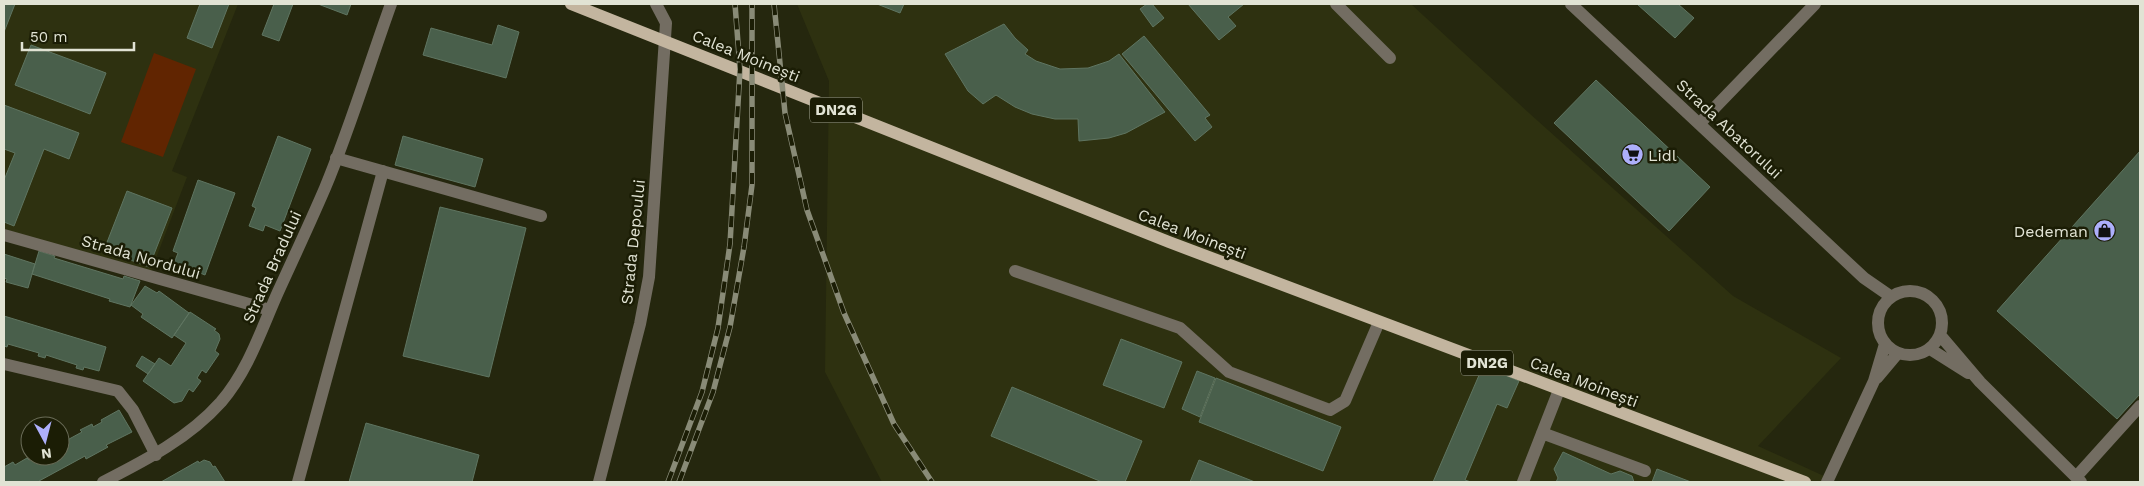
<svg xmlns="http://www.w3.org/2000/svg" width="2144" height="486" font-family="'Work Sans',sans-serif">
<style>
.built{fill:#2e3110}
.green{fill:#612501}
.building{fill:#495f4b;stroke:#5f7561}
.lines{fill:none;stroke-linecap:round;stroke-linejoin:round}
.minor{stroke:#736d62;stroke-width:12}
.major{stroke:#c3b59f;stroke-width:12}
.rail-casing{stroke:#898b77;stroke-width:5.5}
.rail{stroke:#1b1d05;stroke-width:4;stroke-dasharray:11;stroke-linecap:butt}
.labels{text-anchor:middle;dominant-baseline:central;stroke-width:5;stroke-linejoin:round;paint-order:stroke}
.shield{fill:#1b1d05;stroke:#a6a896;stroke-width:1}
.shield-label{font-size:15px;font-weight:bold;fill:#e1e3d4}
.street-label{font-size:16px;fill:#e1e3d4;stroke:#1b1d05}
.poi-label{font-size:16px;fill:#e1e3d4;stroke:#1b1d05;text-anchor:start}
</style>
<rect width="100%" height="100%" fill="#25270e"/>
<path class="built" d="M4 4H238L172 171 187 177 150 274 4 229Z
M797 4H1411L1529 113 1733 296 1841 358 1758 446 1837 482H882L825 372 829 81Z"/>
<path class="green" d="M154 53 196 69 163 157 121 142Z"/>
<path class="building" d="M4 4H15L4 32Z
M200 4H229L212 48 187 38Z
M274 4H293L279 41 262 35Z
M318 4H351L347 15Z
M877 4H904L900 13Z
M1147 4H1152L1164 18 1153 27 1140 9Z
M1188 4H1244L1228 17 1236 26 1219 40Z
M1637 4H1678L1694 18 1675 38Z
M1004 24 1015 38 1028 50 1025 54 1036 61 1060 69 1088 68 1109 61 1119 54 1165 112 1126 133 1109 138 1079 141 1078 119H1055L1032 114 1015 107 996 95 983 104 968 91 945 54Z
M498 25 519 32 506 78 423 55 431 28 492 45Z
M1144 36 1210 115 1205 118 1212 127 1195 141 1122 54Z
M31 45 106 73 90 114 15 85Z
M1596 80 1710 187 1669 231 1554 123Z
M4 105 79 133 69 159 44 149 14 226 4 222V180L15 153 4 149Z
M278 136 311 149 280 231 265 225 263 231 249 226 256 208 252 206Z
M403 136 483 159 475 187 395 165Z
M2140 151V394L2117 419 1997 311Z
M198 180 235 193 205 275 190 269 187 277 171 271 178 253 173 251Z
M127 191 172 208 149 267 104 250Z
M440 207 526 228 489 377 403 356Z
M39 251 55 256 54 258 123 279 124 276 140 281 130 307 109 301 110 299 32 274Z
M4 254 35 264 28 288 6 282 7 279 4 278Z
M145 286 157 293 159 291 189 313 172 338 141 317 143 314 131 305Z
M190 312 216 329 214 330 219 334 220 339 215 351 219 354 206 373 202 370 197 378 201 381 193 392 189 389 182 401 174 403 143 381 159 358 171 366 186 343 174 335Z
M4 316 106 347 99 371 84 367 83 370 76 368 77 365 46 355 45 358 38 356 39 353 8 344 7 347 4 346Z
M1121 339 1182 362 1164 408 1103 385Z
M142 356 155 364 148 374 136 366Z
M1483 366 1519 381 1507 408 1497 404 1465 480 1471 482H1433Z
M1197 371 1215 378 1200 417 1182 409Z
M1216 378 1341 427 1323 471 1199 422Z
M1012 387 1142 441 1125 482H1102L991 436Z
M119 410 132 432 106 445 108 447 86 459 85 456 39 481 40 482H4V467L13 462 15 465 27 458 29 460 37 456H60V444L82 432 80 430 92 424 93 427 102 422 101 420Z
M366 423 479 455 472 482H349Z
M1563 452 1611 474 1620 471 1632 476 1634 482H1556L1558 478 1554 469Z
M204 460 210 462 213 467 215 466 225 482H161L198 461 199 463Z
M1199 460 1255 482H1190Z
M1657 469 1691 482H1652Z"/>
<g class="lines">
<path class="minor" d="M1336 4 1390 58
M1571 4 1864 278 1890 296
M1699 124 1815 4
M336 158 541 216
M4 235 270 310
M1015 271 1180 328 1229 372 1330 410 1345 401 1379 322
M1878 323a32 32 0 1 1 64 0a32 32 0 1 1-64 0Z
M1940 335 1980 382 2081 482
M1930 349 1968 373
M4 364 118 391 133 410 156 455
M1877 378 1898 353
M1542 433 1645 471
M2076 477 2140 406
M103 482C146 460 189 438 221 402 249 369 261 330 278 292 294 257 310 223 325 188 350 128 369 65 391 4
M298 482 383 171
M599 482 640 324 649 277 666 23 656 4
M1523 482 1559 390
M1827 482 1874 381 1885 344"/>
<path class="major" d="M571 4 1169 242 1805 482"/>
<defs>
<path id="rail" d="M774 4 785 113 807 210 844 313 894 424 932 482
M668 482 702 392 718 328 730 244 740 69 735 4
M679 482 713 392 730 327 744 247 752 185V4"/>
</defs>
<use href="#rail" class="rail-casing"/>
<use href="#rail" class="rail"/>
</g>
<defs>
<symbol id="supermarket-disc" viewBox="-11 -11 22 22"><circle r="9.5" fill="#adaffb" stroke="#1b1d05"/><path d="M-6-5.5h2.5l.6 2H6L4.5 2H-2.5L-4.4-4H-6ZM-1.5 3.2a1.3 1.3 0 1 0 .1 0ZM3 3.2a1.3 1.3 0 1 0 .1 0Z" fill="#111"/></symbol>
<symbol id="shop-disc" viewBox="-11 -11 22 22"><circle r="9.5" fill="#adaffb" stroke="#1b1d05"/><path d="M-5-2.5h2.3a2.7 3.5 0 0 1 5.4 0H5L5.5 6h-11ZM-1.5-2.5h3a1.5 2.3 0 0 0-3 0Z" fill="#111"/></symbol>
</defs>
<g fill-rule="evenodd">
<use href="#supermarket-disc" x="1620" y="142" width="25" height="25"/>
<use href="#shop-disc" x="2092" y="218" width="25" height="25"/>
</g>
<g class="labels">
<g class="shield">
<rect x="810" y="97.5" width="52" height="25" rx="4"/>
<rect x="1461" y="350.5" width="52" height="25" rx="4"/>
</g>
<g class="shield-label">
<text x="836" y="110">DN2G</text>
<text x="1487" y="363">DN2G</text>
</g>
<g class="street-label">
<text transform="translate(746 56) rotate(22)">Calea Moinești</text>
<text transform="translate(1729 129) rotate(43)">Strada Abatorului</text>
<text transform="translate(1192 234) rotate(21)">Calea Moinești</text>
<text transform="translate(633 242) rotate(-84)">Strada Depoului</text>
<text transform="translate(141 257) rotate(16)">Strada Nordului</text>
<text transform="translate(272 267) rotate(-66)">Strada Bradului</text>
<text transform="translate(1584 382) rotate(21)">Calea Moinești</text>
</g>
<g class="poi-label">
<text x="1648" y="155">Lidl</text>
<text x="2088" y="231" text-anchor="end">Dedeman</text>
</g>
</g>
<rect width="2144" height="486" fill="none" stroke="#e1e3d4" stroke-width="10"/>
<g transform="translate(45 441) rotate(173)"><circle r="24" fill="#1b1d05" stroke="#6a6c58"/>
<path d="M0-4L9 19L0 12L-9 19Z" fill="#adaffb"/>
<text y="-8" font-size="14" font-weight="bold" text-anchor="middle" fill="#e1e3d4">N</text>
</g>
<path d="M22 42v8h112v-8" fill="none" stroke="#e1e3d4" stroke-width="2.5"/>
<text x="30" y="42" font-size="15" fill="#e1e3d4" stroke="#1b1d05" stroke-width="4" paint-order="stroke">50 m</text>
</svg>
